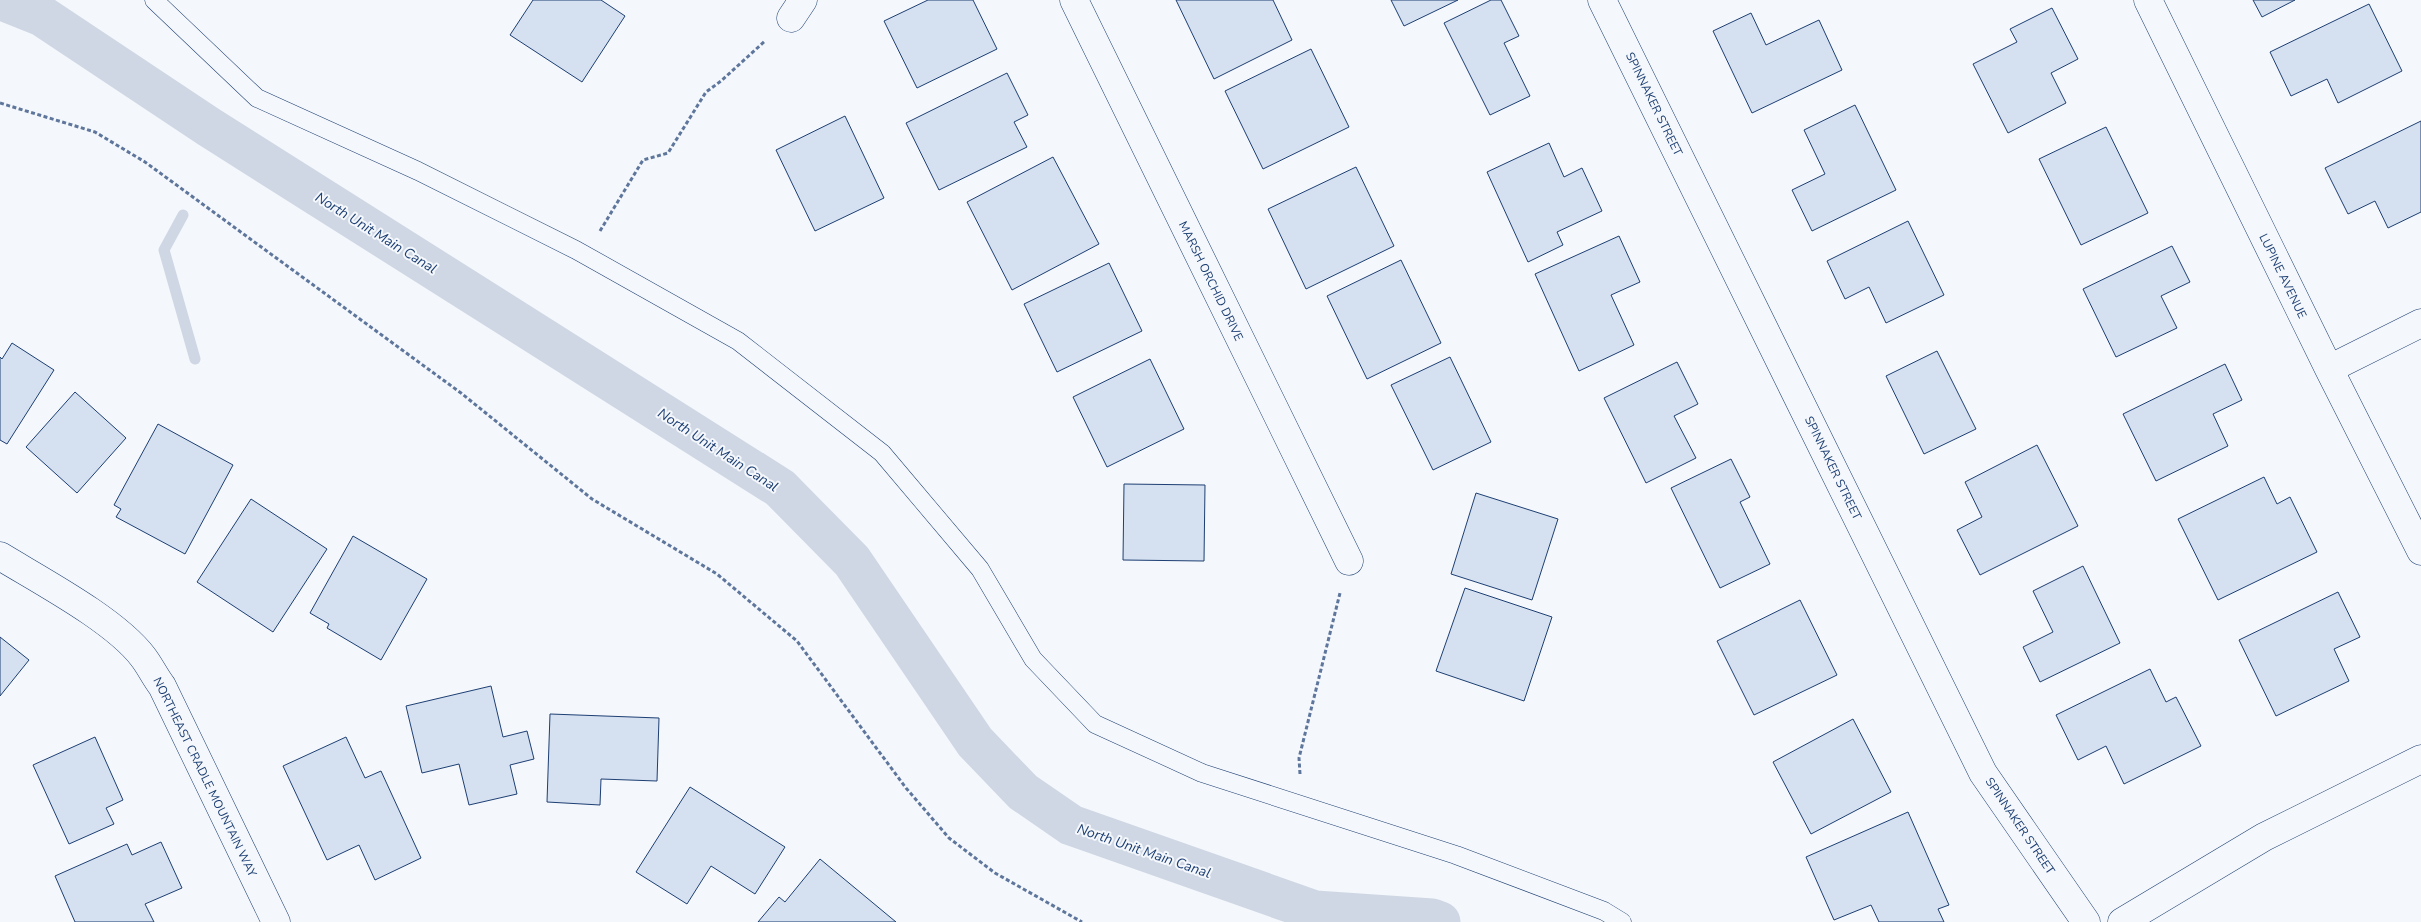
<svg xmlns="http://www.w3.org/2000/svg" width="2421" height="922" font-family="'Nunito Sans',sans-serif">
<style>
.lines{fill:none;stroke-linecap:round;stroke-linejoin:round}
.stream{stroke:#cfd7e4;stroke-width:11}
.canal{stroke:#cfd7e4;stroke-width:41}
.building{fill:#d5e0f0;stroke:#1d3f73}
.service-casing{stroke:#1d3f73;stroke-width:19}
.minor-casing{stroke:#1d3f73;stroke-width:29}
.tertiary-casing{stroke:#1d3f73;stroke-width:29}
.path{stroke:#5e769c;stroke-width:3;stroke-dasharray:4 2.5;stroke-linecap:butt}
.service{stroke:#f4f7fb;stroke-width:18}
.minor{stroke:#f4f7fb;stroke-width:28}
.tertiary{stroke:#f4f7fb;stroke-width:28}
.labels{text-anchor:middle;dominant-baseline:central;stroke-width:4;stroke-linejoin:round;paint-order:stroke}
.street-label{font-size:12px;fill:#1d3f73;stroke:#f4f7fb}
.water-label{font-size:14px;font-style:italic;fill:#1d3f73;stroke:#f4f7fb}
</style>
<rect width="100%" height="100%" fill="#f4f7fb"/>
<g class="lines">
<path class="stream" d="M183 215 164 250 195 359"/>
<path class="canal" d="M2 0 42 16 209 127 780 488 852 561 975 742 1023 792 1071 825 1315 911 1432 919 1440 922"/>
</g>
<path class="building" d="M533 0H601L625 16 582 82 510 35Z
M928 0H973L997 49 917 88 884 21Z
M1176 0H1273L1292 40 1214 79Z
M1391 0H1458L1404 26Z
M1491 0H1501L1519 36 1504 43 1530 96 1490 115 1444 23Z
M2253 0H2295L2262 17Z
M2369 4 2402 71 2338 103 2327 79 2291 96 2270 52Z
M2052 8 2078 59 2051 73 2066 103 2008 133 1973 64 2017 42 2010 29Z
M1751 13 1766 45 1819 20 1842 70 1752 113 1713 31Z
M1311 49 1349 127 1263 169 1225 91Z
M1007 73 1028 115 1014 122 1027 147 939 190 906 123Z
M1855 105 1896 190 1812 231 1792 190 1825 174 1804 130Z
M845 116 884 198 815 231 776 150Z
M2421 121V212L2388 228 2375 201 2348 214 2325 168Z
M2106 127 2148 213 2081 245 2039 159Z
M1549 143 1564 177 1582 168 1602 211 1557 232 1563 245 1528 262 1487 172Z
M1053 157 1099 244 1012 290 967 202Z
M1356 167 1394 246 1306 289 1268 209Z
M1908 221 1944 295 1886 323 1869 287 1845 299 1827 261Z
M1619 236 1640 282 1611 295 1634 345 1579 371 1535 274Z
M2172 246 2190 282 2161 296 2177 328 2116 357 2083 289Z
M1401 260 1441 343 1367 379 1327 296Z
M1109 263 1142 331 1057 372 1024 304Z
M12 343 54 370 7 444 0 440V357L2 359Z
M1937 351 1976 429 1924 454 1886 376Z
M1450 357 1491 442 1433 470 1391 385Z
M1150 359 1184 429 1107 467 1073 397Z
M1677 362 1698 404 1674 416 1696 458 1646 483 1604 398Z
M2225 364 2242 400 2213 414 2228 446 2156 481 2123 414Z
M75 392 126 438 77 493 26 447Z
M158 424 233 465 185 554 116 517 121 509 114 505Z
M2037 445 2078 526 1980 575 1957 530 1982 517 1965 482Z
M1731 459 1750 497 1740 502 1770 564 1720 588 1671 488Z
M2264 477 2277 504 2290 497 2317 552 2218 600 2178 519Z
M1124 484 1205 485 1204 561 1123 560Z
M1476 493 1558 519 1532 600 1451 574Z
M251 499 327 549 273 632 197 582Z
M353 536 427 579 381 660 327 628 329 624 310 613Z
M2083 566 2120 643 2040 682 2023 647 2053 632 2033 591Z
M1465 588 1552 617 1524 701 1436 671Z
M2338 592 2360 637 2334 649 2349 681 2276 716 2239 640Z
M1800 600 1837 675 1754 715 1717 641Z
M0 637 29 660 0 696Z
M2150 669 2166 702 2176 697 2201 746 2124 784 2106 746 2078 760 2056 715Z
M491 686 503 737 527 731 534 759 510 765 517 794 469 805 459 764 422 773 406 706Z
M550 714 659 718 657 781 601 779 600 805 547 802Z
M1853 719 1891 792 1811 834 1773 762Z
M95 737 123 800 106 808 114 824 69 844 33 765Z
M346 737 365 778 381 771 421 858 375 880 359 845 327 860 283 766Z
M690 787 785 847 755 894 711 866 687 904 636 872Z
M1908 812 1949 905 1938 909 1944 922H1879L1871 905 1834 920 1806 857Z
M161 842 182 888 145 904 154 922H75L55 876 127 844 132 855Z
M820 859 896 922H758L779 897 785 902Z"/>
<g class="lines">
<defs>
<path id="service" d="M154 0 257 98 418 171 576 250 738 341 882 453 980 569 1033 659 1095 724 1202 773 1456 855 1604 911 1622 922"/>
<path id="minor" d="M1074 0 1349 561
M1602 0 1983 773 2086 922
M2148 0 2329 369 2421 551
M791 18 803 0
M2329 369 2421 323
M0 556C41 581 115 620 143 657 150 666 155 677 162 686L276 922"/>
<path id="tertiary" d="M2122 922 2264 837 2421 759"/>
</defs>
<use href="#service" class="service-casing"/>
<use href="#minor" class="minor-casing"/>
<use href="#tertiary" class="tertiary-casing"/>
<path class="path" d="M0 103 95 132 145 162 461 393 592 499 717 574 797 641 906 788 949 838 995 873 1082 922
M600 231 643 160 668 153 706 92 721 81 765 41
M1300 774 1299 758 1340 593"/>
<use href="#service" class="service"/>
<use href="#minor" class="minor"/>
<use href="#tertiary" class="tertiary"/>
</g>
<g class="labels">
<g class="street-label">
<text transform="translate(1654 104) rotate(64)">SPINNAKER STREET</text>
<text transform="translate(2283 276) rotate(64)">LUPINE AVENUE</text>
<text transform="translate(1211 281) rotate(64)">MARSH ORCHID DRIVE</text>
<text transform="translate(1833 468) rotate(64)">SPINNAKER STREET</text>
<text transform="translate(205 777) rotate(64)">NORTHEAST CRADLE MOUNTAIN WAY</text>
<text transform="translate(2020 826) rotate(56)">SPINNAKER STREET</text>
</g>
<g class="water-label">
<text transform="translate(376 233) rotate(32)">North Unit Main Canal</text>
<text transform="translate(718 450) rotate(33)">North Unit Main Canal</text>
<text transform="translate(1144 851) rotate(19)">North Unit Main Canal</text>
</g>
</g>
</svg>
